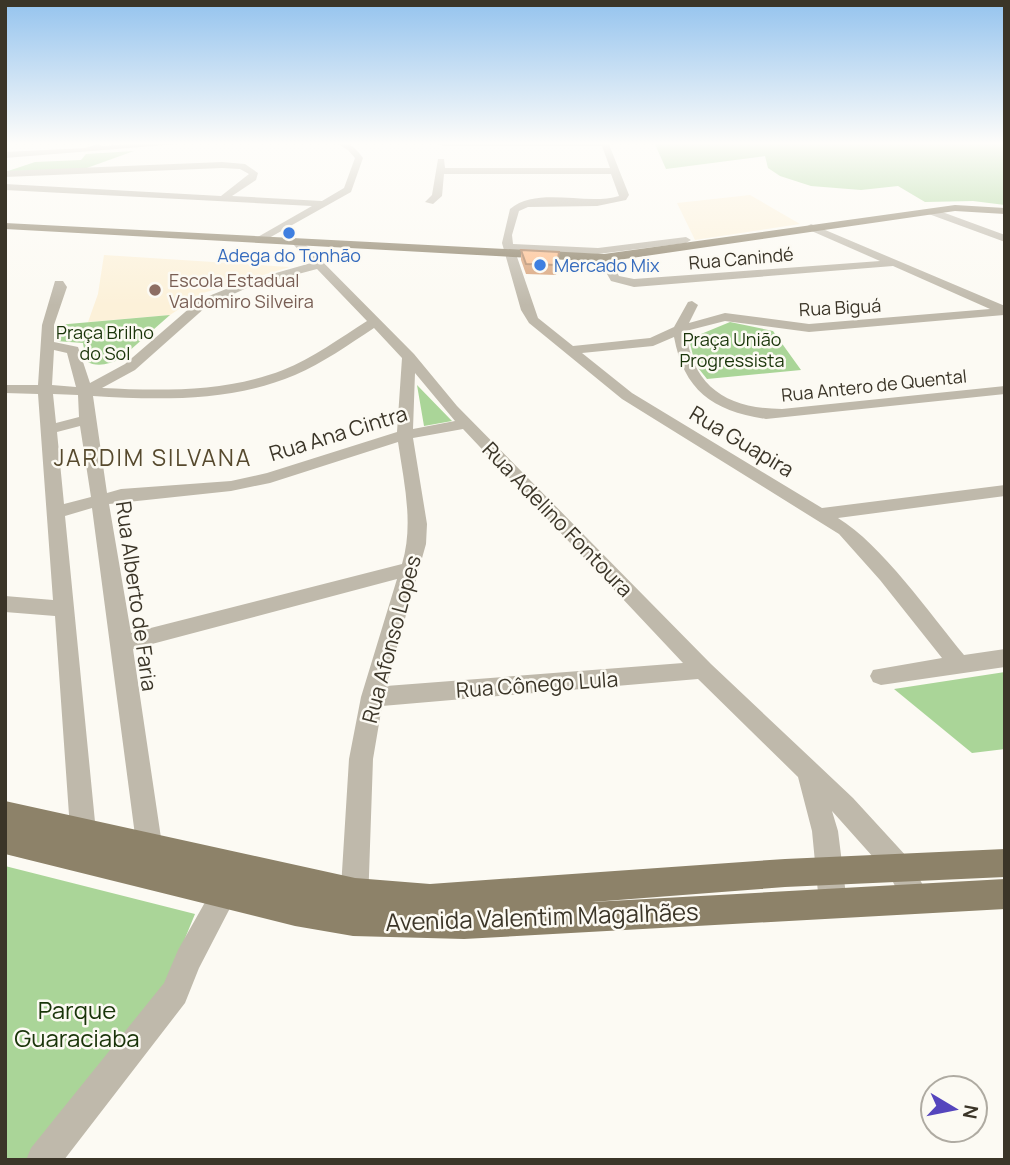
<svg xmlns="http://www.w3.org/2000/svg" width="1010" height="1165" font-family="Manrope,sans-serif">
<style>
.built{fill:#fcf1d9}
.green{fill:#aad598}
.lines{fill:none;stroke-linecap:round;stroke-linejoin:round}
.minor{fill:#bfb9ab;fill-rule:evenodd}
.major{fill:#8d8269;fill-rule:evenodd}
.wall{fill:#d9a37a}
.building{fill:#fcbe8e;stroke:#b08563;stroke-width:2}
.shop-dot{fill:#3f7fe0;stroke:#fcfaf3;stroke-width:2.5}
.education-dot{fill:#8d6e63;stroke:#fcfaf3;stroke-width:2.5}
.labels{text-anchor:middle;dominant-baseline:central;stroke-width:5;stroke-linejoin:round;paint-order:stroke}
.far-shop-label{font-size:18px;fill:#366cbe;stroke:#fcfaf3}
.far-street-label{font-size:18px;fill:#3b3528;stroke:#fcfaf3}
.far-education-label{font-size:18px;fill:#785e54;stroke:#fcfaf3;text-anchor:start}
.far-park-label{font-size:18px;fill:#193409;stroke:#fcfaf3}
.street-label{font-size:21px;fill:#3b3528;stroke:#fcfaf3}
.neighbourhood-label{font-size:23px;letter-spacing:2px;fill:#56492d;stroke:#fcfaf3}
.near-street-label{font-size:24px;fill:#3b3528;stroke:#fcfaf3}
.near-park-label{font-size:24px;fill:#193409;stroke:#fcfaf3}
</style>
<rect width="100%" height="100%" fill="#fcfaf3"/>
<path class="built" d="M750 195 800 224 695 240 677 203Z
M104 255 290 267 203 293 170 315 88 322 98 294Z"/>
<path class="green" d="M654 142H1005V205L973 201 925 202 898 186 861 190 811 186 780 176 768 168 765 156 666 169Z
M134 151 84 169 5 172 35 162 81 160 86 154Z
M170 315 120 359C109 364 97 368 86 361L83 343 56 341 57 325Z
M730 322 773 331 801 370 707 379 695 364 689 339Z
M417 385 452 421 424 426Z
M1005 672V749L972 753 894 689Z
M5 866 195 914 161 997 60 1160H5Z"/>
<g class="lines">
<path class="minor" d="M162 142H203L5 158V152L85 148 98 144 102 146Z
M334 142C349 142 354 146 363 158L351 192 260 243 255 240 256 238 312 206 5 190V184L221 196 249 174 240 169 222 168 5 177V171L222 162 245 164 258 173 256 180 232 196 322 201 344 188 355 158 348 150Z
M441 142H608L629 195 626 200 597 206 528 207 519 211 512 235 513 244 598 248 686 237 691 240 686 243 598 254 515 251 538 318 573 346 650 338 674 327 688 302 692 301 698 305 689 323 725 313 809 324 990 309 893 266 634 287 611 281 598 258 608 256 619 276 634 279 880 261 807 229 806 227 811 224 1005 306 1004 315 809 332 725 321 686 331C692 387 728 409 782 409L1005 386V394L766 419C713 411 684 391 674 337L653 346 582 353 632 393 822 508 1005 485V496L838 518C881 544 931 615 964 655L1005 649V667L881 685 873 682 870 676 873 670 942 658 880 580 839 534 622 399 529 323 521 310 502 243 510 209C538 186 586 206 619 196L611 174H444L442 196 433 204 425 202 432 195 438 159H444L445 168H610L602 146H443L439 144Z
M926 209H934L1005 235V242L926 213Z
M293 240H301L414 354 457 406 711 664 853 798 908 858 930 898 926 908 916 912 906 908 890 876 832 811 838 831 847 903 843 913 833 917 823 913 819 903 812 831 798 777 698 679 382 706 373 759 368 904 364 914 354 918 344 914 340 904 349 759 361 697 397 579 133 649 164 858 160 867 151 871 142 867 138 858 92 508 65 516 96 832 86 851 77 855 68 851 64 842 70 829 55 616 5 612V596L53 600 38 394 5 393V385H38L42 325 55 281H63L67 287 54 325V342L78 347 90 383 125 364 199 300 241 283 311 263 293 244ZM317 269 367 321C340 338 313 358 283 370 226 392 163 391 102 388L135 370 207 306 249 287ZM374 328 402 358 397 432 267 473 231 481 121 489 107 493 93 396C160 400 231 402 295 375 323 363 348 345 374 328ZM54 350 67 353 76 387 52 385ZM415 373 455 421 413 429ZM53 394 78 395 79 417 56 423ZM80 426 91 497 64 504 57 432ZM463 429 683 663 386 686 426 544 427 524 413 438ZM398 442C404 483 414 524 402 564L131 633 109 504 231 491 270 483Z
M230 870 239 874 243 883 199 968 185 1003 64 1160H26L31 1148 164 983 178 950 221 874Z"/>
<path class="major" d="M955 205 1005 208V214L955 211 604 262 5 229V223L604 254Z
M5 801 355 878 430 884 785 859 1005 849V877L785 887 592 902 1005 879V909L464 939 353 936 295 926 5 854Z"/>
</g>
<path class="wall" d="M521 250 559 262 556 275 526 274 521 260Z"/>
<path class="building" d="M521 250 559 252 557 265 526 264Z"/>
<linearGradient id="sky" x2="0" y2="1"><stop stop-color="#94c3ee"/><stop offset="0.47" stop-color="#fefdfa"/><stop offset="1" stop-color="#fefdfa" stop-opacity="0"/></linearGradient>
<rect width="1010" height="305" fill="url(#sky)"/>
<g class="shop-dot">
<circle cx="289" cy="233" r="7"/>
<circle cx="540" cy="265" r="7"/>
</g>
<circle class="education-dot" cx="155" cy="290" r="7"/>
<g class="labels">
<g class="far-shop-label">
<text x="289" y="255">Adega do Tonhão</text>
<text x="554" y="265" text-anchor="start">Mercado Mix</text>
</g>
<g class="far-street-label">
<text transform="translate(741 258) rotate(-5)">Rua Canindé</text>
<text transform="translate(840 307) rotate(-3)">Rua Biguá</text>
<text transform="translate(874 385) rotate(-6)">Rua Antero de Quental</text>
</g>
<g class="far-education-label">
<text x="169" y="280">Escola Estadual<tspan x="169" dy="21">Valdomiro Silveira</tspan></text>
</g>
<g class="far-park-label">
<text x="105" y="332">Praça Brilho<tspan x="105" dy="21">do Sol</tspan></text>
<text x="732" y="339">Praça União<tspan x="732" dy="21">Progressista</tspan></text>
</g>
<g class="street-label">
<text transform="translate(338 433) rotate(-17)">Rua Ana Cintra</text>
<text transform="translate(742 441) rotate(31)">Rua Guapira</text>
<text transform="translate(558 519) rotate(46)">Rua Adelino Fontoura</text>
<text transform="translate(137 596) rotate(82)">Rua Alberto de Faria</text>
<text transform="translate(391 639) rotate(-75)">Rua Afonso Lopes</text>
<text transform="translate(537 684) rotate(-4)">Rua Cônego Lula</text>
</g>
<g class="neighbourhood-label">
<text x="153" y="457">JARDIM SILVANA</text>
</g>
<g class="near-street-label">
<text transform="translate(542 916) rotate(-2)">Avenida Valentim Magalhães</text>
</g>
<g class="near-park-label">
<text x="77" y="1009">Parque<tspan x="77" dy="28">Guaraciaba</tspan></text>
</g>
</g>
<rect width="1010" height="1165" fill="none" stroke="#3b3528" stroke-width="14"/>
<g transform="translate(954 1109) rotate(100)"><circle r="33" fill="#fcfaf3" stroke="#afaba2" stroke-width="2"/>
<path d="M0-5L12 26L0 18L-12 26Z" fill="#5545bd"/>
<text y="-10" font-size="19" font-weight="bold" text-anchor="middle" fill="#3b3528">N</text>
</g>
</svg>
